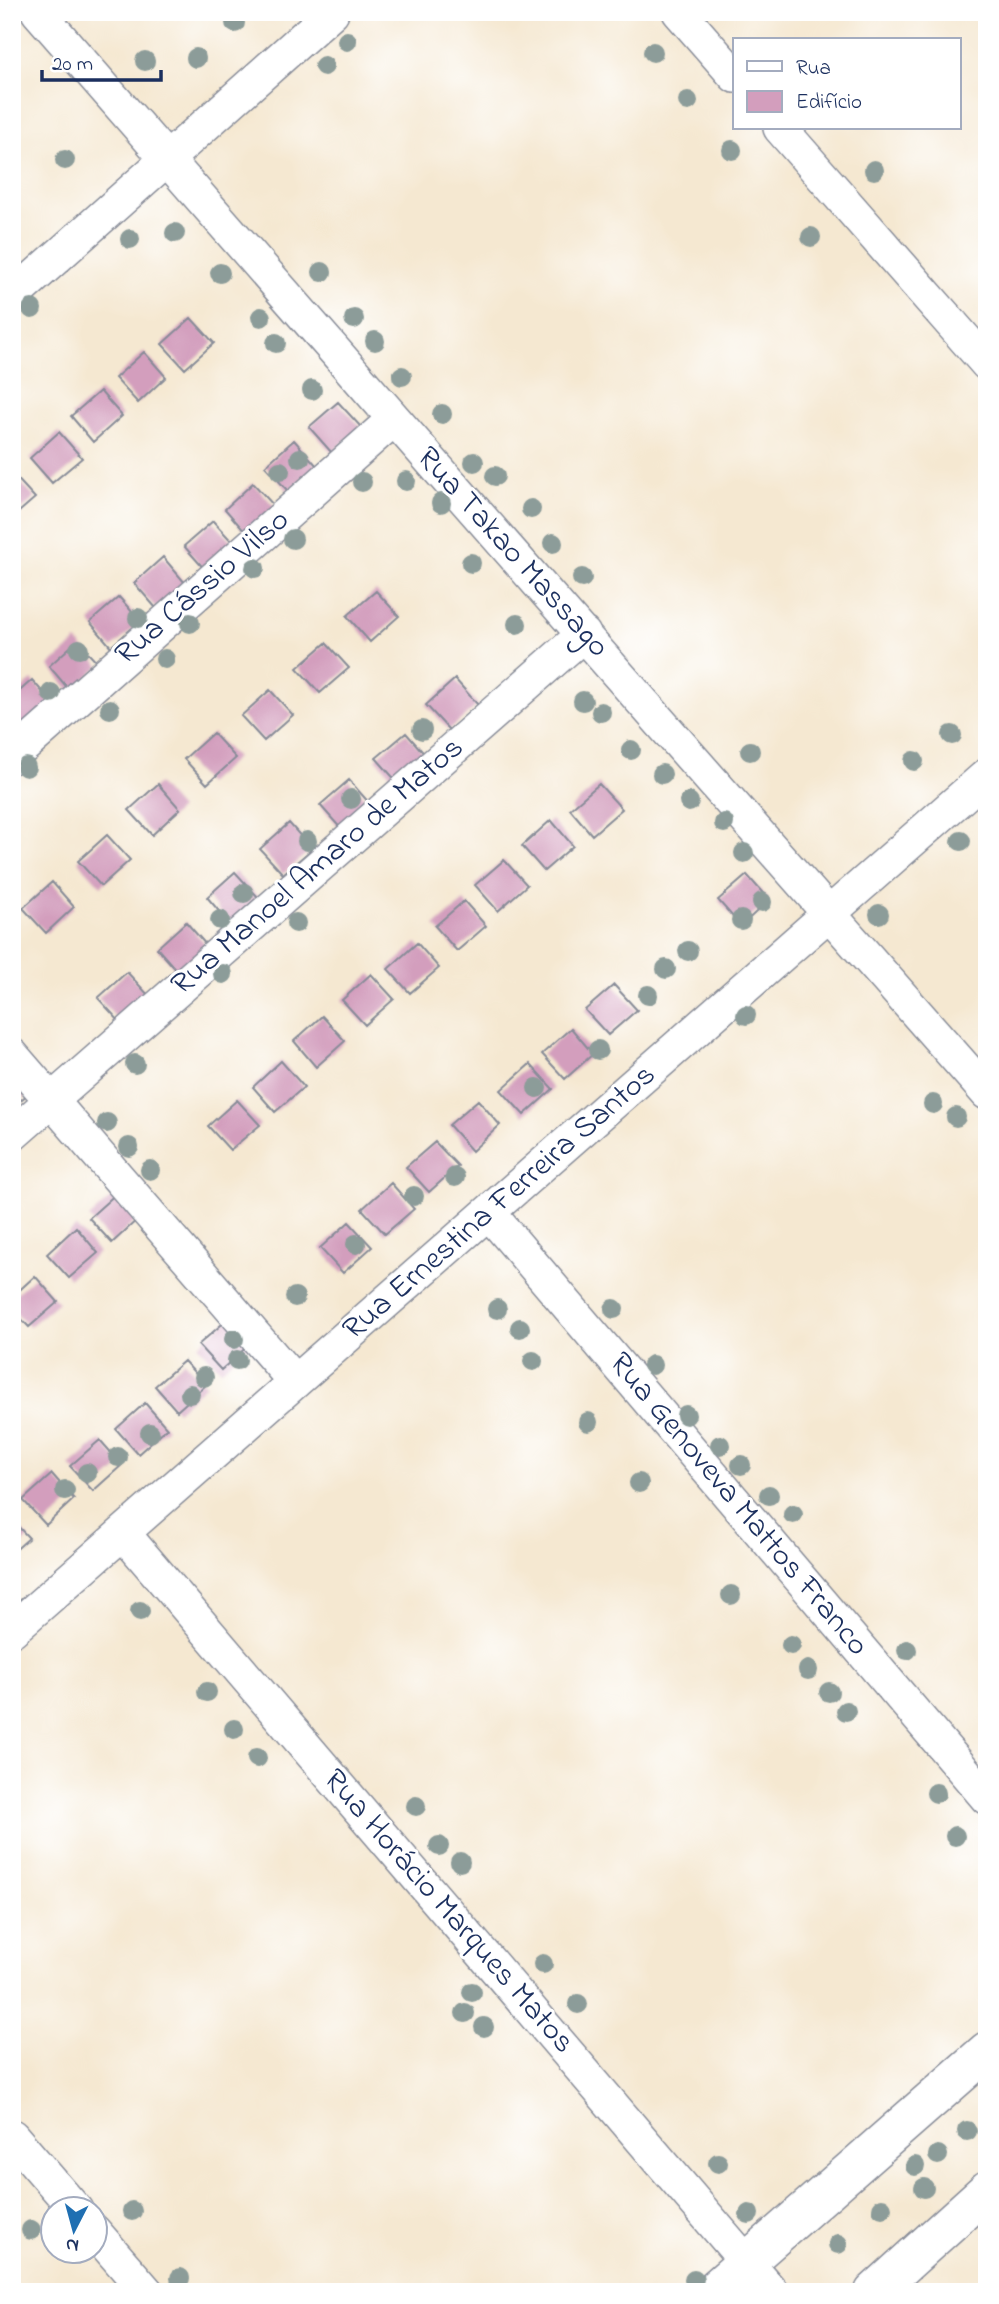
<svg xmlns="http://www.w3.org/2000/svg" width="999" height="2304" font-family="'Indie Flower',sans-serif">
<style>
.building{fill:#d39ebd}
.lines{fill:none;stroke-linecap:round;stroke-linejoin:round}
.minor-casing{stroke:#888c98;stroke-width:36}
.tertiary-casing{stroke:#888c98;stroke-width:41}
.minor{stroke:#fff;stroke-width:33}
.tertiary{stroke:#fff;stroke-width:38}
.tree{fill:#8c9c99}
.labels{text-anchor:middle;dominant-baseline:central;stroke-width:6;stroke-linejoin:round;paint-order:stroke}
.street-label{font-size:32px;fill:#1b2f5e;stroke:#fff}
</style>
<rect width="100%" height="100%" fill="#fff"/>
<filter id="ink" filterUnits="userSpaceOnUse"><feTurbulence type="fractalNoise" baseFrequency=".0143" numOctaves="2"/><feDisplacementMap in="SourceGraphic" scale="14" xChannelSelector="R" yChannelSelector="G"/><feConvolveMatrix kernelMatrix="1 2 1 2 8 2 1 2 1" color-interpolation-filters="sRGB"/></filter>
<filter id="wash" filterUnits="userSpaceOnUse"><feTurbulence type="fractalNoise" baseFrequency=".00686" numOctaves="4" result="noise"/><feDisplacementMap in="SourceGraphic" scale="28" xChannelSelector="R" yChannelSelector="G"/><feGaussianBlur stdDeviation="1.57" result="paint"/><feColorMatrix in="noise" values="0 0 0 0 0 0 0 0 0 0 0 0 0 0 0 0 0 1.4 0 .05"/><feComposite in="paint" operator="in"/></filter>
<g filter="url(#wash)">
<rect width="100%" height="100%" fill="#f5e8d1"/>
<g id="blocks">
<path class="building" d="M191 318 214 343 185 369 162 344Z
M144 352 166 377 138 403 115 378Z
M100 391 122 416 93 442 71 416Z
M338 402 361 427 332 453 309 427Z
M59 432 82 458 52 483 30 458Z
M294 440 317 466 288 491 265 466Z
M12 473 35 498 12 518Z
M253 483 276 508 247 534 225 509Z
M213 521 236 546 207 572 184 546Z
M163 557 185 583 156 608 134 583Z
M376 591 399 616 370 642 347 616Z
M119 597 141 622 112 648 90 622Z
M77 641 100 666 71 692 49 666Z
M326 643 349 668 320 693 297 668Z
M455 679 478 705 449 730 426 705Z
M32 680 54 705 26 731 12 716V698Z
M270 690 293 715 264 741 241 716Z
M213 733 236 758 207 784 184 759Z
M406 733 428 758 399 784 376 758Z
M349 780 371 805 343 831 320 805Z
M158 784 180 809 152 835 129 810Z
M599 784 622 809 592 835 570 809Z
M551 820 573 846 544 871 522 846Z
M289 823 312 849 283 874 260 849Z
M107 835 130 860 101 886 78 861Z
M504 860 527 885 498 911 475 885Z
M235 872 258 897 229 923 207 897Z
M747 875 769 900 741 926 718 900Z
M52 882 74 907 46 933 23 908Z
M464 901 486 926 457 951 435 926Z
M186 922 208 947 179 973 157 948Z
M417 943 439 968 410 993 388 969Z
M127 972 150 997 121 1023 98 998Z
M371 974 394 999 365 1025 342 1000Z
M614 985 637 1010 608 1035 585 1010Z
M322 1016 345 1041 316 1067 294 1041Z
M571 1028 593 1054 565 1079 542 1054Z
M281 1061 304 1087 275 1112 253 1087Z
M530 1064 553 1089 524 1115 501 1090Z
M12 1072 30 1092 12 1108Z
M237 1100 260 1125 230 1150 208 1126Z
M478 1100 500 1125 472 1151 449 1125Z
M435 1142 458 1166 429 1192 406 1167Z
M391 1183 414 1209 385 1234 362 1209Z
M118 1192 140 1217 112 1243 89 1218Z
M349 1222 372 1247 343 1273 320 1248Z
M76 1227 98 1253 69 1278 47 1254Z
M35 1276 58 1302 29 1327 12 1309V1297Z
M228 1319 250 1344 221 1370 198 1345Z
M184 1361 206 1385 177 1411 155 1386Z
M145 1403 167 1428 138 1454 116 1429Z
M100 1440 122 1465 93 1491 70 1466Z
M52 1474 74 1499 46 1525 23 1500Z
M12 1520 29 1538 12 1553Z"/>
</g>
</g>
<g filter="url(#ink)">
<use href="#blocks" fill-opacity="0" stroke="#888c98" stroke-width="2"/>
<g class="lines">
<defs>
<path id="minor" d="M38 12C354 373 669 734 987 1093
M679 12 735 76
M780 128 987 364
M12 297 332 12
M12 757 393 420
M12 1055 295 1382
M12 1135 584 634
M489 1213 987 1798
M123 1533 772 2292
M12 1630 987 775
M12 2136 76 2210
M94 2231 147 2292"/>
<path id="tertiary" d="M712 2292 987 2051
M874 2292 987 2190"/>
</defs>
<use href="#minor" class="minor-casing"/>
<use href="#tertiary" class="tertiary-casing"/>
<use href="#minor" class="minor"/>
<use href="#tertiary" class="tertiary"/>
</g>
<g class="tree">
<circle cx="235" cy="23" r="10"/>
<circle cx="347" cy="41" r="10"/>
<circle cx="653" cy="52" r="10"/>
<circle cx="196" cy="58" r="10"/>
<circle cx="145" cy="61" r="10"/>
<circle cx="324" cy="66" r="10"/>
<circle cx="688" cy="101" r="10"/>
<circle cx="732" cy="150" r="10"/>
<circle cx="65" cy="160" r="10"/>
<circle cx="874" cy="170" r="10"/>
<circle cx="175" cy="233" r="10"/>
<circle cx="811" cy="237" r="10"/>
<circle cx="130" cy="239" r="10"/>
<circle cx="322" cy="272" r="10"/>
<circle cx="220" cy="273" r="10"/>
<circle cx="32" cy="309" r="10"/>
<circle cx="261" cy="317" r="10"/>
<circle cx="354" cy="319" r="10"/>
<circle cx="375" cy="341" r="10"/>
<circle cx="276" cy="343" r="10"/>
<circle cx="402" cy="376" r="10"/>
<circle cx="312" cy="390" r="10"/>
<circle cx="442" cy="414" r="10"/>
<circle cx="300" cy="458" r="10"/>
<circle cx="474" cy="462" r="10"/>
<circle cx="280" cy="471" r="10"/>
<circle cx="495" cy="476" r="10"/>
<circle cx="406" cy="481" r="10"/>
<circle cx="362" cy="482" r="10"/>
<circle cx="441" cy="503" r="10"/>
<circle cx="531" cy="509" r="10"/>
<circle cx="293" cy="539" r="10"/>
<circle cx="553" cy="543" r="10"/>
<circle cx="471" cy="563" r="10"/>
<circle cx="255" cy="568" r="10"/>
<circle cx="582" cy="578" r="10"/>
<circle cx="138" cy="618" r="10"/>
<circle cx="190" cy="623" r="10"/>
<circle cx="517" cy="624" r="10"/>
<circle cx="79" cy="649" r="10"/>
<circle cx="165" cy="659" r="10"/>
<circle cx="51" cy="693" r="10"/>
<circle cx="583" cy="701" r="10"/>
<circle cx="110" cy="709" r="10"/>
<circle cx="601" cy="712" r="10"/>
<circle cx="422" cy="730" r="10"/>
<circle cx="952" cy="735" r="10"/>
<circle cx="631" cy="750" r="10"/>
<circle cx="750" cy="751" r="10"/>
<circle cx="914" cy="761" r="10"/>
<circle cx="26" cy="767" r="10"/>
<circle cx="662" cy="774" r="10"/>
<circle cx="351" cy="799" r="10"/>
<circle cx="689" cy="802" r="10"/>
<circle cx="724" cy="823" r="10"/>
<circle cx="307" cy="841" r="10"/>
<circle cx="961" cy="841" r="10"/>
<circle cx="744" cy="853" r="10"/>
<circle cx="244" cy="893" r="10"/>
<circle cx="762" cy="902" r="10"/>
<circle cx="879" cy="914" r="10"/>
<circle cx="220" cy="920" r="10"/>
<circle cx="741" cy="920" r="10"/>
<circle cx="296" cy="923" r="10"/>
<circle cx="688" cy="951" r="10"/>
<circle cx="666" cy="969" r="10"/>
<circle cx="223" cy="974" r="10"/>
<circle cx="648" cy="995" r="10"/>
<circle cx="746" cy="1015" r="10"/>
<circle cx="598" cy="1050" r="10"/>
<circle cx="135" cy="1064" r="10"/>
<circle cx="537" cy="1088" r="10"/>
<circle cx="933" cy="1104" r="10"/>
<circle cx="956" cy="1117" r="10"/>
<circle cx="107" cy="1123" r="10"/>
<circle cx="129" cy="1147" r="10"/>
<circle cx="150" cy="1170" r="10"/>
<circle cx="455" cy="1177" r="10"/>
<circle cx="414" cy="1196" r="10"/>
<circle cx="356" cy="1244" r="10"/>
<circle cx="295" cy="1297" r="10"/>
<circle cx="497" cy="1309" r="10"/>
<circle cx="614" cy="1309" r="10"/>
<circle cx="520" cy="1328" r="10"/>
<circle cx="234" cy="1339" r="10"/>
<circle cx="237" cy="1360" r="10"/>
<circle cx="533" cy="1361" r="10"/>
<circle cx="652" cy="1365" r="10"/>
<circle cx="204" cy="1377" r="10"/>
<circle cx="190" cy="1394" r="10"/>
<circle cx="686" cy="1415" r="10"/>
<circle cx="588" cy="1422" r="10"/>
<circle cx="150" cy="1433" r="10"/>
<circle cx="720" cy="1445" r="10"/>
<circle cx="118" cy="1457" r="10"/>
<circle cx="741" cy="1465" r="10"/>
<circle cx="87" cy="1473" r="10"/>
<circle cx="639" cy="1483" r="10"/>
<circle cx="65" cy="1490" r="10"/>
<circle cx="769" cy="1495" r="10"/>
<circle cx="793" cy="1514" r="10"/>
<circle cx="731" cy="1595" r="10"/>
<circle cx="140" cy="1611" r="10"/>
<circle cx="791" cy="1645" r="10"/>
<circle cx="907" cy="1650" r="10"/>
<circle cx="808" cy="1670" r="10"/>
<circle cx="207" cy="1692" r="10"/>
<circle cx="829" cy="1692" r="10"/>
<circle cx="846" cy="1711" r="10"/>
<circle cx="234" cy="1729" r="10"/>
<circle cx="257" cy="1758" r="10"/>
<circle cx="936" cy="1793" r="10"/>
<circle cx="416" cy="1806" r="10"/>
<circle cx="955" cy="1836" r="10"/>
<circle cx="439" cy="1846" r="10"/>
<circle cx="460" cy="1862" r="10"/>
<circle cx="543" cy="1964" r="10"/>
<circle cx="472" cy="1992" r="10"/>
<circle cx="578" cy="2004" r="10"/>
<circle cx="465" cy="2013" r="10"/>
<circle cx="484" cy="2027" r="10"/>
<circle cx="967" cy="2131" r="10"/>
<circle cx="938" cy="2155" r="10"/>
<circle cx="718" cy="2163" r="10"/>
<circle cx="915" cy="2166" r="10"/>
<circle cx="924" cy="2188" r="10"/>
<circle cx="882" cy="2208" r="10"/>
<circle cx="132" cy="2211" r="10"/>
<circle cx="749" cy="2214" r="10"/>
<circle cx="31" cy="2230" r="10"/>
<circle cx="838" cy="2244" r="10"/>
<circle cx="180" cy="2278" r="10"/>
<circle cx="694" cy="2279" r="10"/>
</g>
</g>
<g class="labels">
<g class="street-label">
<text transform="translate(512 553) rotate(48)">Rua Takao Massago</text>
<text transform="translate(203 588) rotate(-41)">Rua Cássio Vilso</text>
<text transform="translate(318 867) rotate(-41)">Rua Manoel Amaro de Matos</text>
<text transform="translate(500 1203) rotate(-41)">Rua Ernestina Ferreira Santos</text>
<text transform="translate(738 1505) rotate(50)">Rua Genoveva Mattos Franco</text>
<text transform="translate(448 1912) rotate(49)">Rua Horácio Marques Matos</text>
</g>
</g>
<rect width="999" height="2304" fill="none" stroke="#fff" stroke-width="42"/>
<rect x="733" y="38" width="228" height="91" fill="#ffffff" stroke="#a4acbf" stroke-width="2"/>
<rect x="747" y="61" width="35" height="10" fill="#ffffff" stroke="#a4acbf" stroke-width="2"/>
<text x="796" y="74" font-size="21" fill="#1b2f5e">Rua</text>
<rect x="747" y="91" width="35" height="21" fill="#d39ebd" stroke="#a4acbf" stroke-width="2"/>
<text x="796" y="108" font-size="21" fill="#1b2f5e">Edifício</text>
<g transform="translate(74 2230) rotate(186)"><circle r="33" fill="#ffffff" stroke="#a4acbf" stroke-width="2"/>
<path d="M0-5L12 26L0 18L-12 26Z" fill="#1f6fb2"/>
<text y="-10" font-size="19" font-weight="bold" text-anchor="middle" fill="#1b2f5e">N</text>
</g>
<path d="M42 70v10h119v-10" fill="none" stroke="#1b2f5e" stroke-width="3.5"/>
<text x="52" y="70" font-size="21" fill="#1b2f5e" stroke="#ffffff" stroke-width="5" paint-order="stroke">20 m</text>
</svg>
